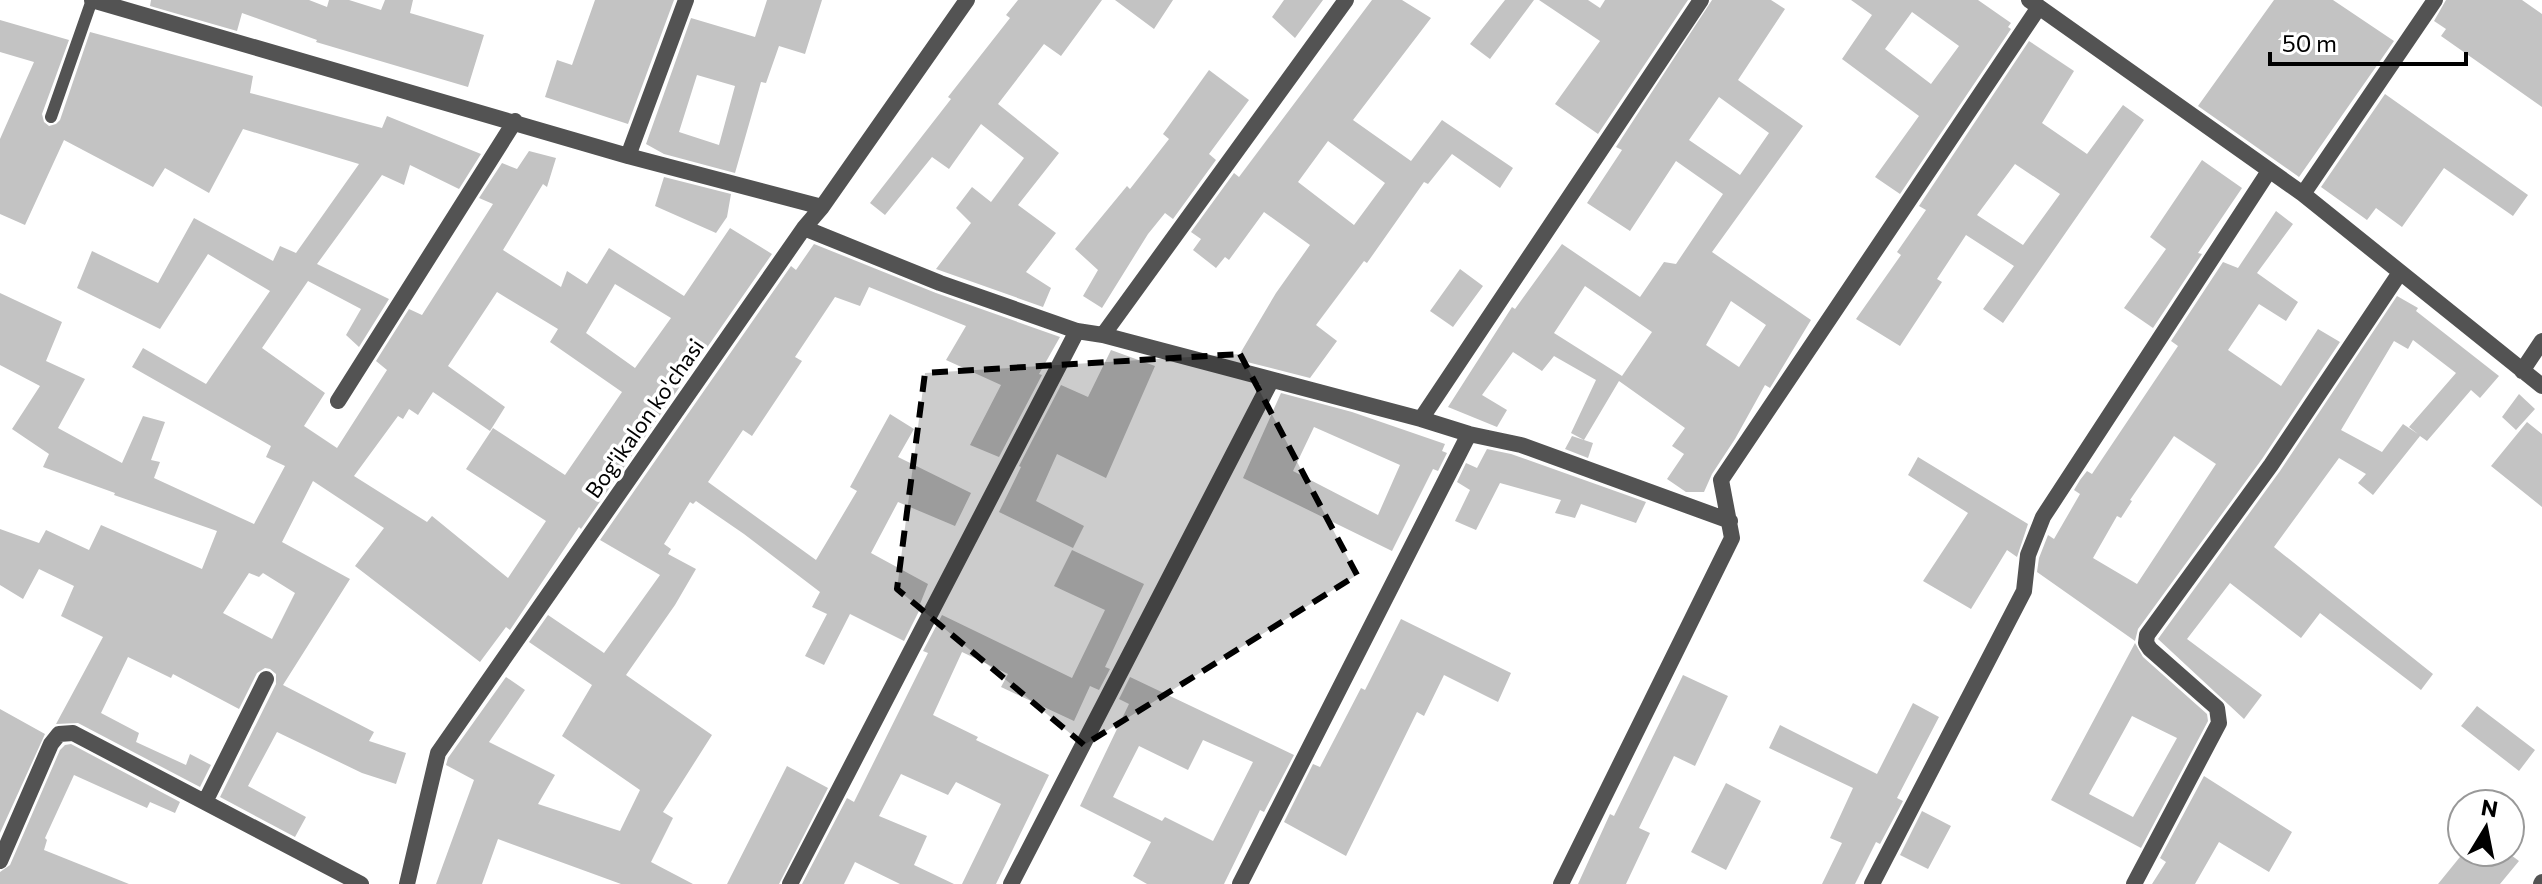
<svg xmlns="http://www.w3.org/2000/svg" width="2542" height="884" font-family="Commissioner,sans-serif">
<style>
.building{fill:#c3c3c3;fill-rule:evenodd}
.lines{fill:none;stroke-linecap:round;stroke-linejoin:round}
.lane{stroke:#535353;stroke-width:12}
.street{stroke:#535353;stroke-width:16}
.marked{fill:#000;fill-opacity:0.2;stroke:#000;stroke-width:6;stroke-dasharray:16 10;stroke-linejoin:round}
.labels{text-anchor:middle;dominant-baseline:central;stroke-width:7;stroke-linejoin:round;paint-order:stroke}
.street-label{font-size:22px;fill:#000;stroke:#fff}
</style>
<rect width="100%" height="100%" fill="#fff"/>
<path class="building" d="M151 0H309L327 7 329 0H349L381 10 385 0H413L410 13 484 35 468 87 316 42 317 40 242 13 237 31 150 6Z
M595 0H674L628 124 545 97 557 60 572 65Z
M767 0H822L805 54 779 46 766 83 761 82 735 173 664 154 646 144 691 18 755 37ZM697 75 735 86 719 145 679 132Z
M1018 0H1102L1061 56 1044 44 998 104 1059 153 1018 205 1056 233 1026 272 1051 288 1043 307 936 269 971 223 956 208 972 187 991 202 1024 158 981 124 949 169 932 157 885 215 870 203 951 99 948 97 1010 18 1006 15Z
M1115 0H1173L1154 29Z
M1284 0H1323L1295 38 1272 17Z
M1372 0H1402L1431 18 1353 120 1411 161 1442 120 1513 168 1500 188 1452 154 1428 184 1424 182 1367 263 1364 261 1316 325 1337 341 1310 378 1243 361 1241 352 1276 293 1310 245 1264 212 1229 260 1225 257 1216 268 1193 250 1201 239 1191 232 1234 173 1239 177ZM1328 141 1385 183 1354 225 1298 182Z
M1505 0H1534L1490 59 1470 44Z
M1539 0H1588L1600 8 1605 0H1688L1598 134 1555 104 1600 41Z
M1712 0H1771L1785 9 1738 80 1803 126 1712 252 1811 320 1770 388 1765 385 1735 439 1712 474 1704 492H1686L1667 479 1684 454 1672 446 1685 428 1619 381 1584 440 1571 433 1596 380 1554 356 1542 371 1513 352 1482 395 1507 410 1497 427 1448 407 1512 307 1515 309 1562 244 1640 297 1664 262 1676 264 1723 194 1676 161 1630 231 1587 203 1622 150 1616 147ZM1719 97 1769 133 1740 175 1689 140ZM1585 286 1652 332 1622 376 1554 333ZM1731 301 1766 325 1739 367 1706 345Z
M1851 0H1978L2011 23 2008 27 2011 29 1900 194 1875 177 1919 116 1842 59 1872 15ZM1912 12 1959 46 1931 84 1885 49Z
M2274 0H2333L2394 41 2299 177 2198 106Z
M2446 0H2522L2542 14V107L2441 36 2446 29 2434 21Z
M0 20 69 40 42 114 44 122 49 126 56 124 60 120 90 32 253 76 250 93 382 128 387 116 481 154 459 189 410 165 404 185 382 175 317 264 389 299 359 347 346 335 361 309 308 281 262 348 325 393 304 426 337 448 387 370 376 361 409 309 422 315 493 204 479 198 502 163 517 169 529 151 556 158 547 187 543 184 503 250 561 287 567 271 587 284 609 248 684 296 730 228 772 254 581 529 579 527 510 630 506 627 480 662 355 566 384 528 313 481 282 542 350 579 283 685 374 732 369 741 406 753 396 784 362 773 277 732 248 786 306 817 295 837 220 797 276 684V674L270 669 265 668 257 673 239 709 173 674 171 678 128 657 101 713 139 733 136 742 186 765 190 754 211 765 200 787 78 723 56 724 103 637 61 616 74 586 39 569 23 599 0 585V529L39 543 46 530 89 550 101 525 202 569 217 531 114 495 115 493 43 467 49 454 12 429 40 386 0 365V293L62 322 46 361 85 379 58 428 122 463 143 416 165 422 151 460 160 462 154 478 254 524 285 466 266 457 271 446 132 367 143 348 206 384 270 291 208 254 160 329 77 288 92 251 158 283 194 218 273 261 280 246 296 253 359 164 243 129 209 193 165 168 153 187 64 140 25 225 0 214V139L34 62 0 52ZM615 284 671 318 635 368 586 333ZM497 292 558 329 550 342 622 392 565 475 493 428 466 469 546 521 508 578 432 516 427 522 354 476 398 416 403 419 409 409 418 415 433 392 490 431 505 407 448 366ZM249 573 259 577 263 573 295 593 272 639 223 613Z
M2029 41 2074 71 2042 123 2087 154 2123 105 2144 120 2003 323 1983 309 2014 266 1966 235 1937 279 1942 282 1900 346 1856 319 1901 255 1897 252 1926 210 1919 206ZM2015 164 2060 194 2023 245 1977 215Z
M1209 70 1249 100 1209 154 1216 160 1173 219 1165 213 1148 234 1102 308 1083 296 1098 270 1075 249 1127 186 1130 189 1169 139 1163 134Z
M2385 94 2528 195 2513 216 2444 168 2402 227 2376 208 2367 220 2321 187Z
M2202 160 2242 188 2198 253 2202 254 2153 328 2124 308 2166 249 2150 237Z
M664 177 731 194 727 217 716 233 655 206Z
M2276 211 2293 224 2257 273 2298 302 2286 321 2259 304 2228 350 2281 386 2318 329 2340 342 2262 459 2138 629 2135 641 2037 572 2039 558 2048 535 2054 539 2080 494 2074 490 2080 480 2087 471 2092 474 2178 346 2171 341 2223 262 2238 268ZM2174 436 2216 464 2137 584 2093 558 2117 516 2121 518 2132 501 2130 500Z
M814 244 936 293 1060 337 1039 374 1042 375 999 457 970 445 1001 385 946 360 966 326 869 287 860 306 835 297 795 357 802 361 752 436 743 430 708 482 816 560 857 491 850 487 890 414 914 429 898 457 971 493 955 526 898 502 871 553 928 584 920 604 922 605 904 641 850 614 824 665 805 656 827 614 812 607 820 592 744 534 696 501 693 504 690 502 664 544 671 549 668 554 696 569 675 605 626 675 712 735 663 812 673 818 651 862 693 884H621L498 839 482 884H436L474 780 446 765 448 758 506 677 525 690 489 742 555 775 538 804 620 831 640 790 562 736 592 685 529 642 548 615 604 653 660 575 600 540 791 266 796 270Z
M1460 269 1483 286 1453 327 1430 311Z
M2397 296 2418 308 2416 311 2499 376 2480 398 2471 390 2427 441 2420 436 2373 495 2358 483 2366 474 2339 458 2274 547 2433 674 2421 690 2320 613 2301 638 2230 583 2187 639 2262 695 2244 719 2158 639 2280 471ZM2413 340 2456 373 2409 427 2418 434 2403 424 2382 452 2341 430 2394 341 2408 349Z
M1111 350 1155 366 1106 478 1057 454 1036 501 1084 526 1073 548 999 512 1021 467 1019 466 1061 385 1088 397Z
M1281 393 1352 412 1445 444 1442 451 1447 453 1438 471 1433 469 1392 551 1243 478ZM1314 427 1400 465 1378 515 1293 471Z
M2519 394 2535 409 2516 430 2502 417Z
M2527 422 2542 434V507L2491 466Z
M1572 436 1593 443 1588 458 1565 449Z
M1487 449 1511 454 1646 502 1636 523 1581 504 1575 518 1555 513 1561 500 1500 483 1476 530 1455 521 1470 490 1457 482 1466 463 1477 468Z
M1918 457 2028 524 2017 557 2007 550 1971 609 1923 581 1968 513 1908 475Z
M1072 550 1144 584 1105 667 1110 669 1099 690 1090 686 1074 721 1001 687 1008 674 962 652 933 715 978 737 976 740 1049 775 996 884H962L1001 804 956 782 948 795 901 774 879 816 927 836 914 865 954 884H900L855 862 844 884H802L847 798 854 802 928 653 923 651 942 615 1072 678 1105 610 1054 586Z
M1401 619 1511 673 1498 702 1444 675 1424 716 1417 712 1346 856 1284 822 1313 764 1320 767 1361 688 1365 690Z
M2135 643 2143 657 2207 714 2208 721 2141 848 2051 800ZM2132 716 2177 738 2133 817 2089 794Z
M1683 675 1728 696 1695 766 1674 756 1639 828 1650 833 1626 884H1578L1610 814 1614 816Z
M1130 677 1294 755 1264 812 1260 810 1224 884H1147L1133 876 1151 842 1080 806 1129 704 1119 699ZM1203 740 1253 762 1213 841 1165 817 1162 821 1113 797 1139 746 1188 770Z
M1913 703 1939 717 1897 798 1903 801 1880 844 1876 842 1855 884H1822L1842 843 1830 838 1853 788 1769 748 1780 725 1877 774Z
M2477 706 2535 750 2519 771 2461 726Z
M0 709 45 734 0 833Z
M71 744 180 802 175 813 150 802 147 808 74 775 45 838 47 840 44 850 129 884H0V872L10 865 60 750 65 745Z
M787 766 828 788 779 884H727Z
M2204 776 2292 832 2269 872 2219 842 2195 884H2152L2166 862 2160 858Z
M1726 783 1761 801 1726 870 1691 852Z
M1922 811 1951 826 1928 869 1900 855Z
M2464 852H2507L2519 861 2500 884H2438Z"/>
<g class="lines">
<path class="lane" d="M51 117 92 0"/>
<path class="street" d="M92 0 628 156 822 207
M2029 0 2303 194 2542 386
M628 156 686 0
M2303 194 2435 0
M804 228 940 283 1077 331 1103 335 1421 419 1469 434 1521 445 1730 521
M1103 335 1346 0
M2522 371 2542 341
M338 401 515 121
M1421 419 1701 0
M205 802 266 679
M0 861 51 744 59 734 73 733 361 884
M407 884 438 753 804 228 822 207 967 0
M790 884 1077 331
M1011 884 1271 381
M1240 884 1469 434
M1561 884 1732 538 1721 480 2039 7
M1872 884 2024 591 2028 555 2043 517 2269 171
M2134 884 2219 723 2217 708 2150 649 2146 643 2147 635 2271 465 2399 274
M2541 884 2542 882"/>
</g>
<path class="marked" d="M1240 354 1357 575 1084 745 897 589 925 373Z"/>
<g class="labels">
<g class="street-label">
<text transform="translate(644 418) rotate(-55)">Bog'ikalon ko'chasi</text>
</g>
</g>
<g transform="translate(2486 828) rotate(10)"><circle r="38" fill="#ffffff" stroke="#999999" stroke-width="2"/>
<path d="M0-6L14 30L0 20L-14 30Z" fill="#000000"/>
<text y="-12" font-size="22" font-weight="bold" text-anchor="middle" fill="#000000">N</text>
</g>
<path d="M2270 52v12h196v-12" fill="none" stroke="#000000" stroke-width="4"/>
<text x="2282" y="52" font-size="24" fill="#000000" stroke="#ffffff" stroke-width="6" paint-order="stroke">50 m</text>
</svg>
